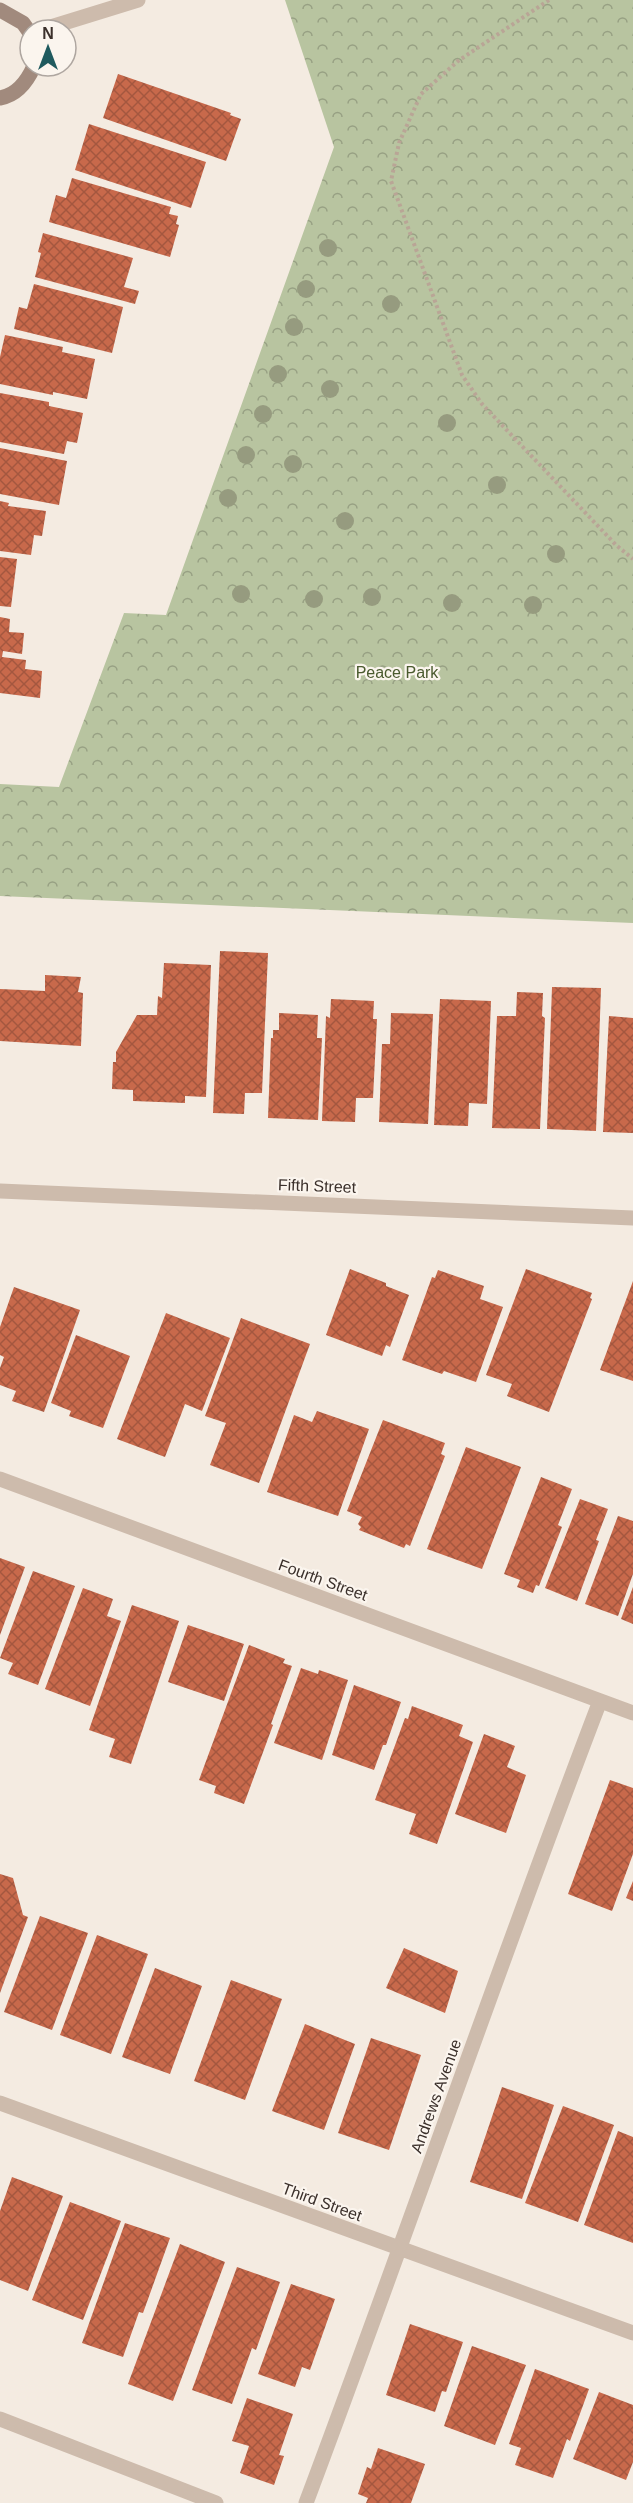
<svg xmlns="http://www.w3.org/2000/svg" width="633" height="2503" font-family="Helvetica,sans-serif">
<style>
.park{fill:url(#park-crowns)}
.building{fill:url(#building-cross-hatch)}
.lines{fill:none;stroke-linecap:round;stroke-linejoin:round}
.path{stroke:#b9a596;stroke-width:4;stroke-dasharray:3 3;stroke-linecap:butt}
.service{stroke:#cdbbac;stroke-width:15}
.minor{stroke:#cdbbac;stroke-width:15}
.tertiary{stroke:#cdbbac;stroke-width:15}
.secondary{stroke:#a18a7d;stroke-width:15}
.tree{fill:#969b7f}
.labels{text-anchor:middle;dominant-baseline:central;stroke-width:4.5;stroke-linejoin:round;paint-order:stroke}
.park-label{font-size:16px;fill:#4a5a2e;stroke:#fbf5ee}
.street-label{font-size:16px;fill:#3b302b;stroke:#fbf5ee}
</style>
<defs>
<pattern id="park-crowns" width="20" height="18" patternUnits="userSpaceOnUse" patternTransform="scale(1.5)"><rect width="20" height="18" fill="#b8c4a0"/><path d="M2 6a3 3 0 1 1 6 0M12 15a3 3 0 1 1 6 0" fill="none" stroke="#97a083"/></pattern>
<pattern id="building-cross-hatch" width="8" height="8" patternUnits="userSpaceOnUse" patternTransform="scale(1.5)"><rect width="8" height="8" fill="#c8694b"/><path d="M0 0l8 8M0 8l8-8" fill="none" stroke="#a4573f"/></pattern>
</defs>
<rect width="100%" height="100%" fill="#f4ebe1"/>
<path class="park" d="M285 0H633V923L0 896V784L59 787 124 613 166 615 334 147Z"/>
<path class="building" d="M118 74 231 113 230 115 241 119 226 161 103 118Z
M89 124 206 162 191 208 75 170Z
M72 178 171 207 169 214 178 216 176 224 179 225 170 257 49 222 56 195 66 198Z
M43 233 133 258 124 287 139 291 135 304 35 277 41 253 38 252Z
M34 284 123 307 112 353 14 329 19 307 27 309Z
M5 335 63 347 62 352 95 359 87 399 53 392V395L0 384V357Z
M0 393 49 402V406L83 413 77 443 67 441 64 454 0 442Z
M0 448 67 461 59 505 0 494Z
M0 501 9 503 8 506 46 511 42 536 34 535 31 555 0 551Z
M0 557 17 559 11 607 0 606Z
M0 617 10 619 9 632 24 633 22 654 3 651 2 657 26 660 25 669 42 671 40 698 0 693Z
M220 951 268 953 262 1093H245L244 1114 213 1113Z
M164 963 211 965 206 1097 185 1096V1103L133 1101V1090L112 1089 113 1062H116V1052L137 1015H157L158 996 162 998Z
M45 975 81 977 78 992 83 993 81 1046 0 1041V989L45 991Z
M552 987 601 988 596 1131 547 1129Z
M517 992 543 993 542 1016 545 1018 540 1129 492 1128 497 1016H516Z
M331 999 374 1001 373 1019H377L373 1098H356L355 1122 322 1121 326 1016 330 1018Z
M440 999 491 1001 487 1104 469 1103 468 1126 434 1125Z
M279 1013 318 1015 317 1038H322L318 1120 268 1118 271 1038H273V1030H279Z
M391 1013 433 1014 428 1124 379 1122 382 1044H390Z
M609 1016 633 1018V1133L603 1132Z
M350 1269 386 1283V1286L409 1295 390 1347 386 1345 382 1356 326 1335Z
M526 1269 592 1293 590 1298 592 1299 549 1412 507 1396 512 1384 486 1375Z
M438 1270 484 1286 480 1299 503 1307 476 1382 444 1371 442 1374 402 1360 432 1277 435 1278Z
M633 1281V1381L600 1370Z
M14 1287 80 1310 44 1412 12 1401 16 1391 0 1385V1368L4 1357 0 1355V1327Z
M166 1313 230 1338 202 1411 185 1404 165 1457 117 1439Z
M241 1318 310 1344 259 1483 210 1465 226 1423 205 1416Z
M76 1335 130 1356 103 1428 69 1416 71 1411 51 1403Z
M317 1411 369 1429 338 1516 267 1492 294 1415 312 1422Z
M383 1420 445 1443 441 1454 445 1456 410 1546 406 1544 404 1548 359 1530 361 1527 358 1524 362 1517 347 1511Z
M466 1447 521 1467 482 1569 427 1549Z
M541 1477 572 1489 558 1525 562 1527 539 1586 536 1585 533 1593 517 1587 520 1580 504 1574Z
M580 1499 608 1509 596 1540 599 1541 577 1601 545 1588Z
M618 1516 633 1521V1574L618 1616 585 1604Z
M0 1558 25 1567 0 1635Z
M33 1571 75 1586 38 1685 8 1674 13 1663 0 1658Z
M633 1587V1624L621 1619Z
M83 1588 113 1599 107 1616 121 1621 90 1706 45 1689Z
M132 1605 179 1621 131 1764 109 1757 115 1739 89 1730Z
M188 1625 244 1644 224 1701 168 1682Z
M249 1645 285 1659 283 1663 292 1666 271 1724 273 1725 244 1804 214 1793 216 1786 199 1780Z
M301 1668 318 1674 319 1670 348 1680 322 1760 274 1743Z
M354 1685 401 1702 386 1745H383L374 1770 332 1755Z
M412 1706 463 1725 459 1736 473 1742 437 1844 409 1834 416 1814 375 1800 405 1718 408 1719Z
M484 1734 515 1746 507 1767 526 1775 506 1833 455 1814Z
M610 1780 633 1788V1854L612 1911 568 1894Z
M0 1874 13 1878 23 1915 28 1917 0 1993Z
M633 1881V1901L626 1898Z
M40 1916 88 1933 52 2030 4 2012Z
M97 1935 148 1954 111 2054 60 2035Z
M404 1948 458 1971 445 2013 386 1988Z
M155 1968 202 1986 170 2074 122 2057Z
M231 1980 282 1999 245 2100 194 2081Z
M305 2024 355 2044 324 2130 272 2111Z
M371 2038 421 2055 389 2150 338 2133Z
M502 2087 554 2105 522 2199 470 2182Z
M563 2106 614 2125 578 2222 525 2203Z
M618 2131 633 2137V2243L584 2225Z
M12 2177 63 2196 28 2291 0 2280V2211Z
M70 2202 121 2221 83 2320 32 2300Z
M125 2223 170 2238 143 2313 139 2312 123 2357 82 2343Z
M180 2244 225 2262 173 2401 128 2384Z
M237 2267 280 2282 256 2350 252 2348 232 2404 192 2390Z
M291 2284 335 2299 310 2370 302 2367 295 2387 258 2374Z
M410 2324 463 2342 446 2392 442 2391 435 2412 386 2395Z
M472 2346 526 2365 495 2445 444 2426Z
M535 2369 589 2389 570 2441 567 2439 553 2478 515 2465 521 2448 509 2444Z
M599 2392 633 2405V2462L626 2480 573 2459Z
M247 2398 293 2414 279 2455 284 2456 274 2485 240 2473 249 2446 232 2441Z
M378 2448 425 2464 411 2503H366L368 2498 358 2494 367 2467 371 2469Z"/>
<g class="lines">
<path class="path" d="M549 0 458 61 421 94 399 143 391 181 462 375 482 404 616 545 633 559"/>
<path class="service" d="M0 2419 216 2503"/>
<path class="minor" d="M0 1191 633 1218
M0 1479 633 1713
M0 2103 633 2333
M306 2503C406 2237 498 1967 600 1701"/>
<path class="tertiary" d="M41 30 138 0"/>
<path class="secondary" d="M0 10 23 23 30 33
M0 98C17 95 27 82 34 66"/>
</g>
<g class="tree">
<circle cx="328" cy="248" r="9"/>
<circle cx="306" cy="289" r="9"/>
<circle cx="391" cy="304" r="9"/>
<circle cx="294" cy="327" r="9"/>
<circle cx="278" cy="374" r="9"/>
<circle cx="330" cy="389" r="9"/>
<circle cx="263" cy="414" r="9"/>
<circle cx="447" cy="423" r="9"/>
<circle cx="246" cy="455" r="9"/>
<circle cx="293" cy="464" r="9"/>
<circle cx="497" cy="485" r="9"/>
<circle cx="228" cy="498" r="9"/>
<circle cx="345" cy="521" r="9"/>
<circle cx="556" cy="554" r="9"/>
<circle cx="241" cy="594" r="9"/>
<circle cx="372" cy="597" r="9"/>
<circle cx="314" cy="599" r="9"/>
<circle cx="452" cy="603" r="9"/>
<circle cx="533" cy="605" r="9"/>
</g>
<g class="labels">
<g class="park-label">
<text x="397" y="672">Peace Park</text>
</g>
<g class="street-label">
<text transform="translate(317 1186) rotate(2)">Fifth Street</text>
<text transform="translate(323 1580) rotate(20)">Fourth Street</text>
<text transform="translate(436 2096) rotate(-70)">Andrews Avenue</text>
<text transform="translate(322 2202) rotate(20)">Third Street</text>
</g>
</g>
<g transform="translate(48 48)"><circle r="28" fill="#fbf5ee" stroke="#aea6a0" stroke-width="1.5"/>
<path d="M0-4.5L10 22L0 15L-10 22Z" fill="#1f5a5e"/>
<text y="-9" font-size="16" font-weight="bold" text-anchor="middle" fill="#3b302b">N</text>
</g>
</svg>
